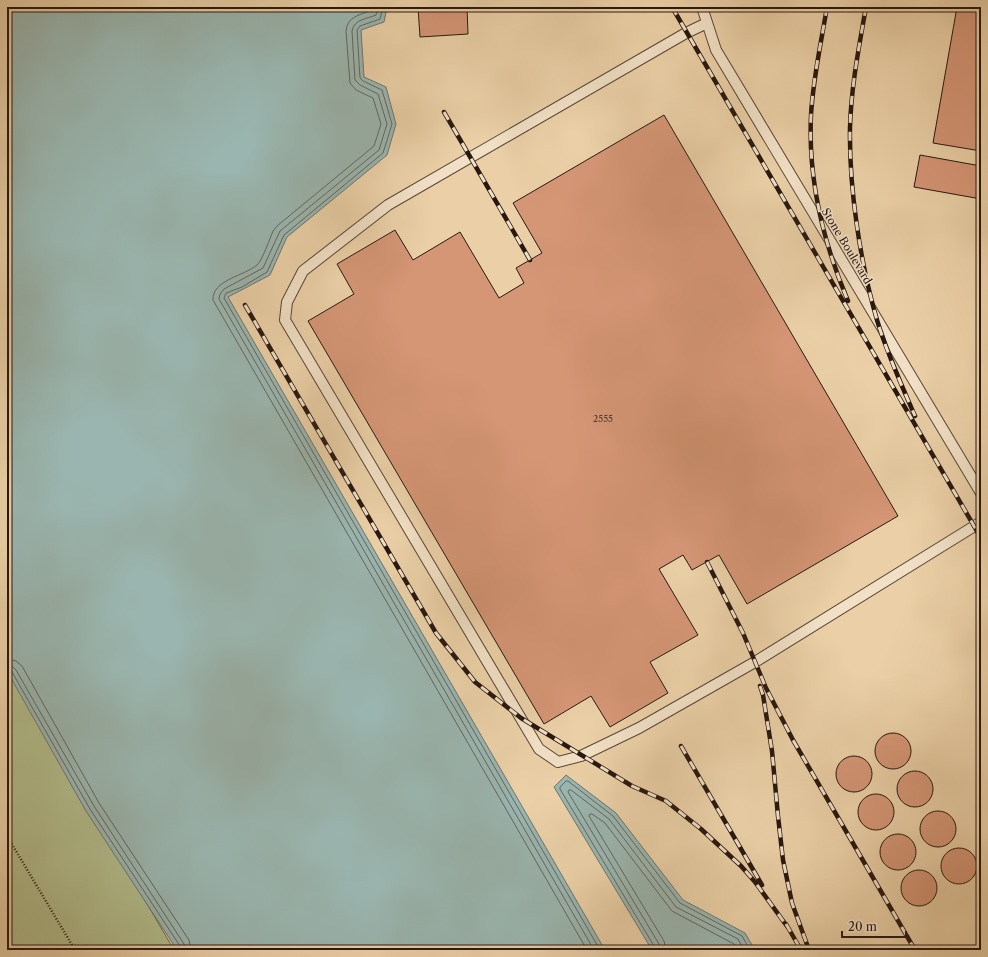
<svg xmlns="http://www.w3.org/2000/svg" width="988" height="957" font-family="'Libre Caslon Text',serif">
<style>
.green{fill:#b2bc8c;stroke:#6d6a4e}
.water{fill:#9ab5af;stroke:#6c766f}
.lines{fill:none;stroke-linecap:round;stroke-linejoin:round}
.shore{stroke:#616660;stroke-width:1}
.building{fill:#d59676;stroke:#281810}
.lane-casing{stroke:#594636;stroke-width:12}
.path{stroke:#281810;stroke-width:2.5;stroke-dasharray:1 2;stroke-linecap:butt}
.lane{stroke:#f2e0c6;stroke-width:10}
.rail-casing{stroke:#281810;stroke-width:4.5}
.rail{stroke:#f2e0c6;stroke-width:3;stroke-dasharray:9;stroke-linecap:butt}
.labels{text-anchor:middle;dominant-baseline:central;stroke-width:3;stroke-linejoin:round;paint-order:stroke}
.number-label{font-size:9px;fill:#53382a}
.street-label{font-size:11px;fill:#281810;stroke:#f2e0c6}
</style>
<rect width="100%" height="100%" fill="#ebd0a7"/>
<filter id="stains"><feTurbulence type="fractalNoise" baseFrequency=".005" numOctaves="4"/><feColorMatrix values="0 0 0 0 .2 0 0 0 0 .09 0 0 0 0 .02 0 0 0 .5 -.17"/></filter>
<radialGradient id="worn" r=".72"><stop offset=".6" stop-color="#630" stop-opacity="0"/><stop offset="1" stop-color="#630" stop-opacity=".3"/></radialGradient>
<path class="green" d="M7 664 174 950H7Z"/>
<path class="water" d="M7 7H387L384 22 361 30 364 77 386 87 396 124 387 155 287 237 270 275 228 297 605 950H177L86 811 7 671Z
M566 775 616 813 683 900 745 933 755 950H652L554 787Z"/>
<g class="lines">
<path class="shore" d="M371 7 370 11C359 15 347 17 346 31L350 83 356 90 373 98 381 124 374 146 277 226 273 231C270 238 262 261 257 265 244 276 212 280 213 300L587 950
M378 7 376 15C367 19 354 19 352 31L355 80 360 85 378 94 387 124 379 150 280 231 263 268 224 289 220 294 219 299 594 950
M383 7 380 19 360 26 357 30 360 78 363 81 382 90 392 124 383 153 284 235 267 272 242 287 226 293 224 298 600 950
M7 659 16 661 22 666 99 803 189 940 191 950
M7 665 12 666 16 670 94 806 184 944 185 950
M7 670 12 672 90 809 180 946V950
M655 950 654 946 560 789V787L566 781H568L613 816 680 903 742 936 750 950
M660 950 659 944 568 792 569 790H571L609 819 676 907 738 939 744 950
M666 950 664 941 589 816 590 814H592L605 823 672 911 734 944 738 950"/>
</g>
<path class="building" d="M418 7H467L468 34 420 37Z
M957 7H981V151L933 143Z
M664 115 898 516 747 604 719 555 692 570 683 555 659 569 698 635 650 662 668 693 610 727 591 696 544 724 308 321 354 294 337 264 395 230 413 260 460 232 499 298 524 283 516 268 542 253 513 203Z
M920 155 981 166V199L914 187Z
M875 751a18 18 0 1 1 36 0a18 18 0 1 1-36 0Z
M836 774a18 18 0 1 1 36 0a18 18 0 1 1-36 0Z
M897 789a18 18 0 1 1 36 0a18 18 0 1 1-36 0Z
M858 812a18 18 0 1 1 36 0a18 18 0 1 1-36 0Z
M920 829a18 18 0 1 1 36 0a18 18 0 1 1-36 0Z
M880 852a18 18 0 1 1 36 0a18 18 0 1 1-36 0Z
M941 866a18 18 0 1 1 36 0a18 18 0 1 1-36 0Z
M901 888a18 18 0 1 1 36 0a18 18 0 1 1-36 0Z"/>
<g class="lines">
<defs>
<path id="lane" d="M702 7 716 50 981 493
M707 23 686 33 388 205 303 271 287 302 285 320 539 749 558 762 581 756 639 728 755 662 981 522"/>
</defs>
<use href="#lane" class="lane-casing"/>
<path class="path" d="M7 836 75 950"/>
<use href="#lane" class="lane"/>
<defs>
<path id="rail" d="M672 7 981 538
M827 7C821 43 813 79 811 115 808 179 823 242 848 301
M866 7C859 47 851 87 850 128 849 188 860 262 877 320 887 353 901 384 915 416
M444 112 530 260
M245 305 436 633 475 682 521 718 632 786 666 801 701 829 741 866 755 882 789 929
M707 562 743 633 766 688 793 740 915 950
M760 686 763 695 772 751 778 816 783 860 792 903 809 950
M681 746 762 885
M786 924 801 950"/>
</defs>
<use href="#rail" class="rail-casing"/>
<use href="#rail" class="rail"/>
</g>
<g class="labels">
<g class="number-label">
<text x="603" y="418">2555</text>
</g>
<g class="street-label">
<text transform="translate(847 246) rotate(59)">Stone Boulevard</text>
</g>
</g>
<rect width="988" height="957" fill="none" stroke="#ebd0a7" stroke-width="24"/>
<rect x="8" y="8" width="972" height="941" fill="none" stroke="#281810" stroke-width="2"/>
<rect x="12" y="12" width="964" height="933" fill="none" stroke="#281810"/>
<path d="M842 931v6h64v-6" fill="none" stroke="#281810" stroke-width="2"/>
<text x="848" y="931" font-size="12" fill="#281810" stroke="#f2e0c6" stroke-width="3" paint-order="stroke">20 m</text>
<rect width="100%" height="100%" filter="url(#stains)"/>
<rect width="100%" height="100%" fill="url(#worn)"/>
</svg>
